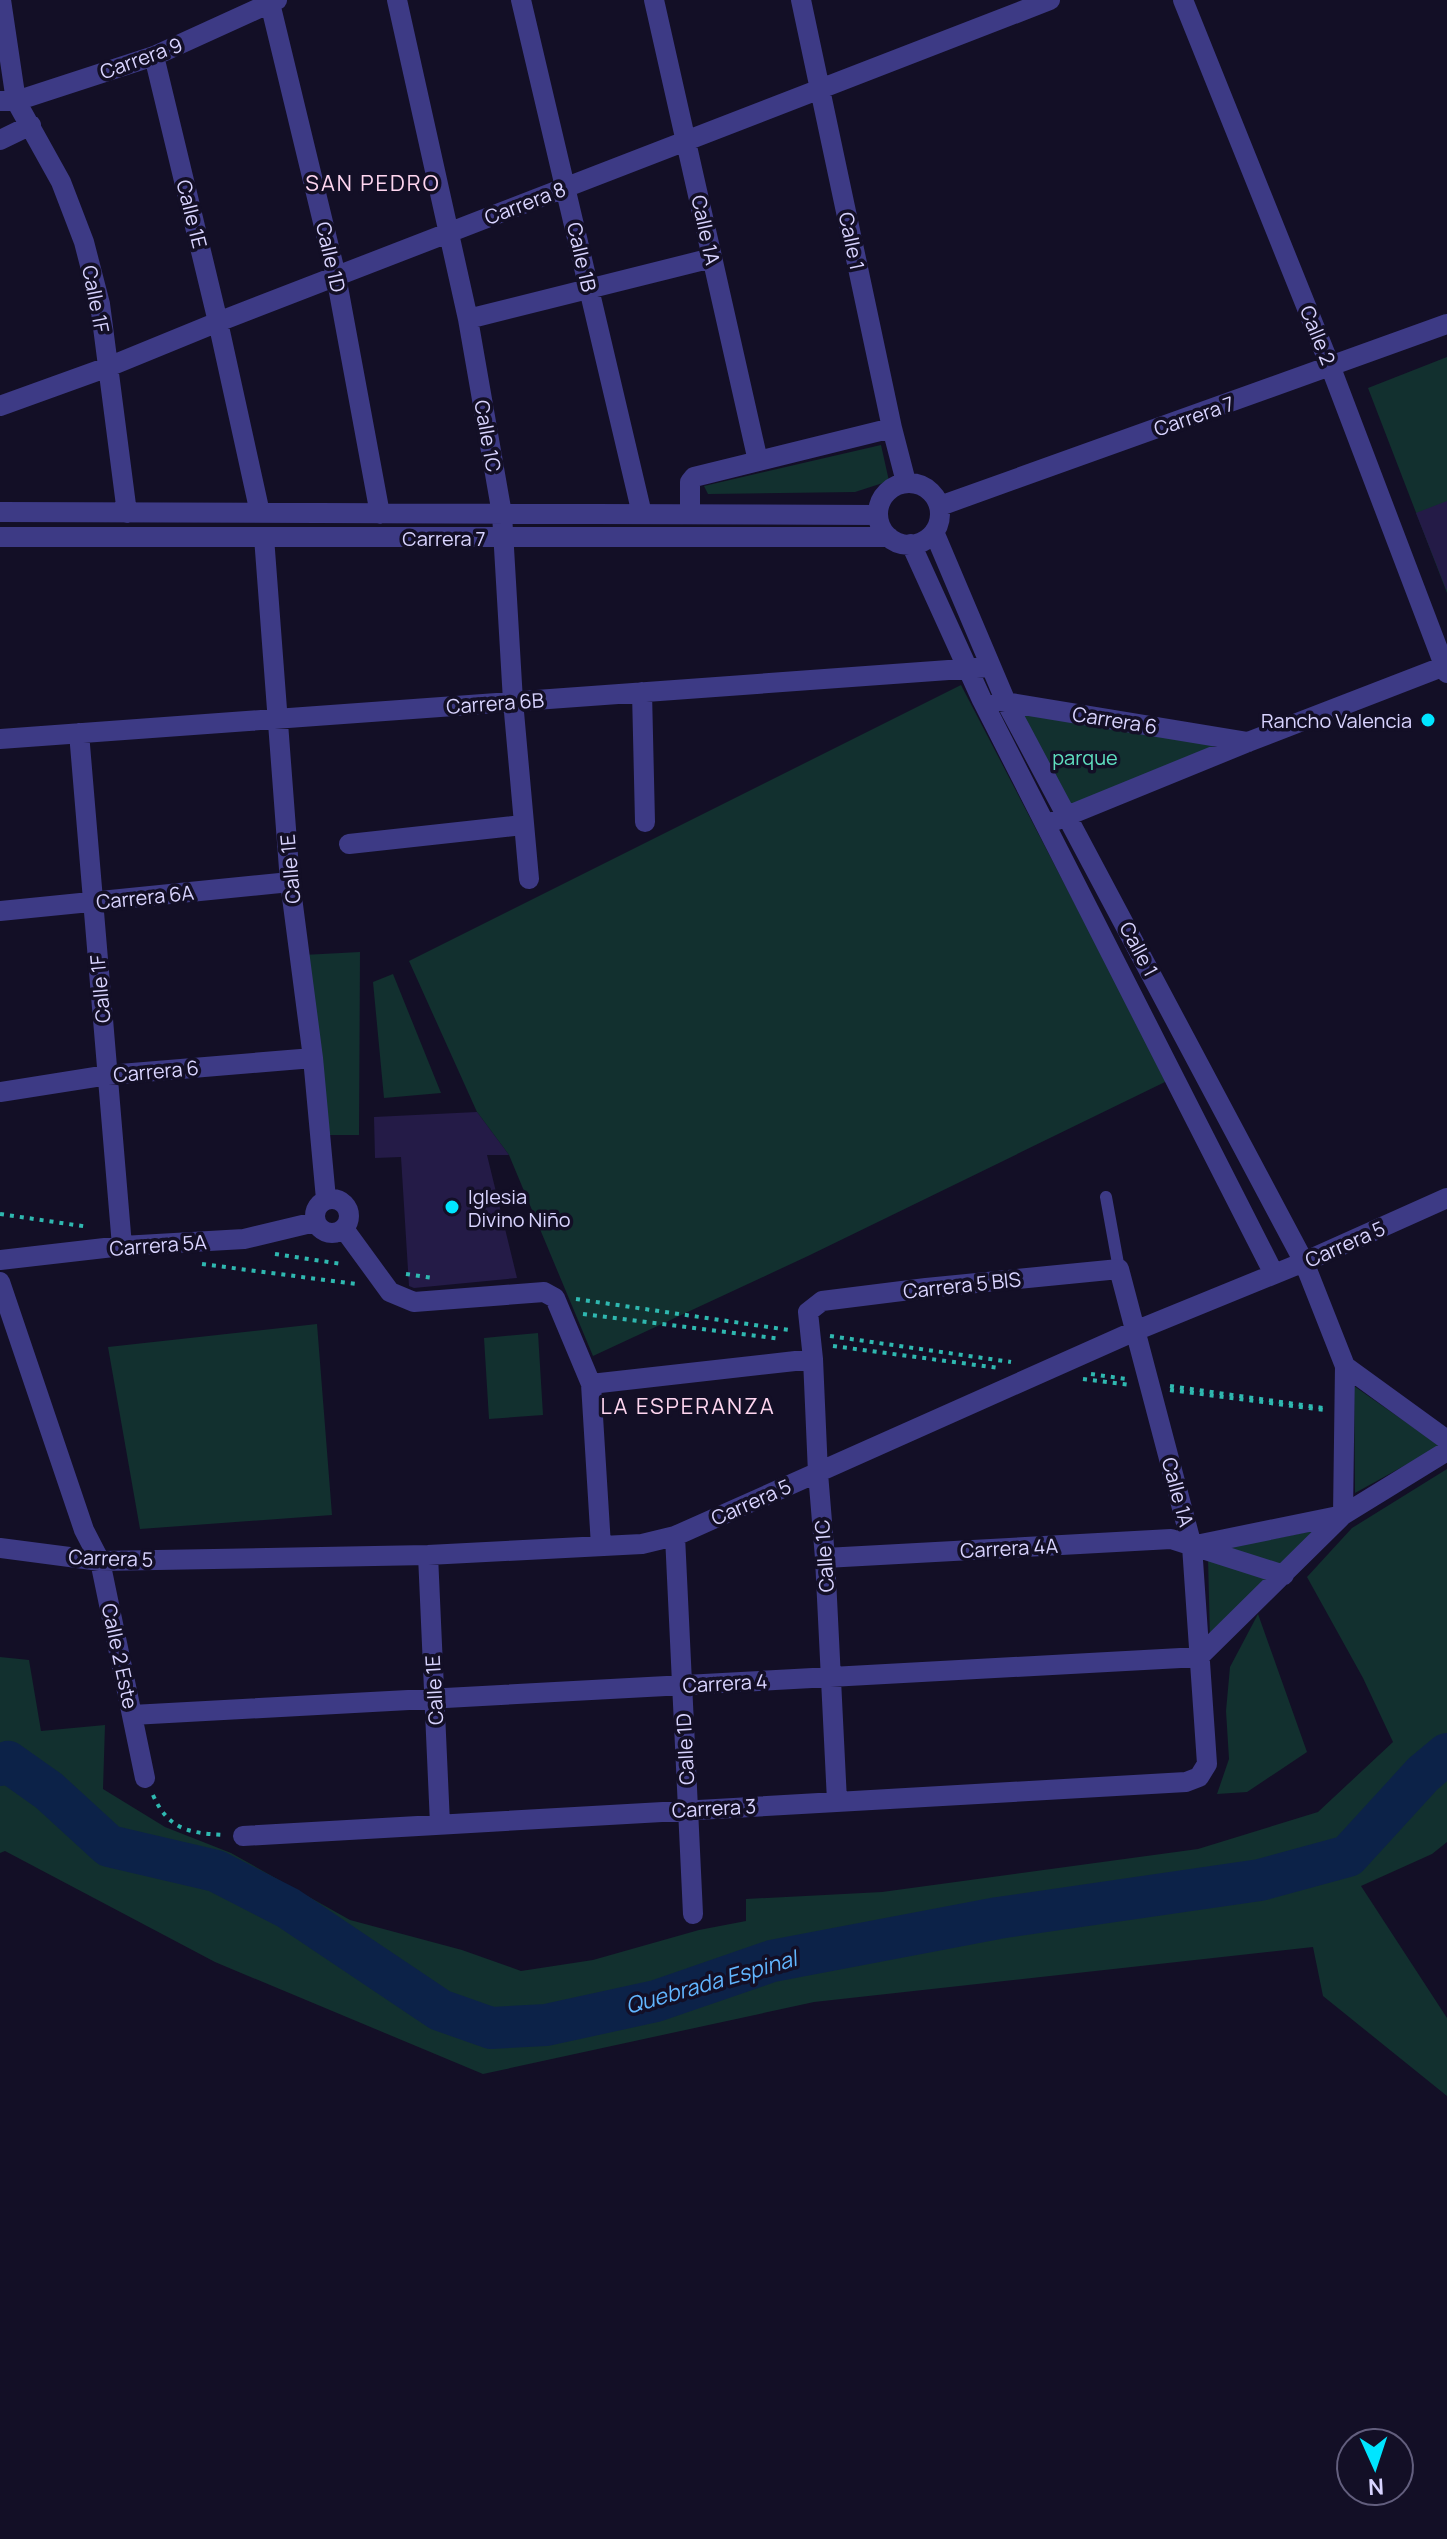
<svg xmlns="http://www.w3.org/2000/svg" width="1447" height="2539" font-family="Manrope,sans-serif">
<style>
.green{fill:#12302f}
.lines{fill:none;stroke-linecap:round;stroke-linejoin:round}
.river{stroke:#0c2248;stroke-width:42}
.building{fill:#241b47}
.path{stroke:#2fb8b0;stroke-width:4;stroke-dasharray:4 6;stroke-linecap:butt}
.service{stroke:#3d3a85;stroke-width:12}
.minor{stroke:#3d3a85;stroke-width:20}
.poi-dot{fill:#00e5ff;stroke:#130f26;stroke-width:3}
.labels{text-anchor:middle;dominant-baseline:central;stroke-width:7;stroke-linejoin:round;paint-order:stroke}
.street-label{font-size:20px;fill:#d9d4ff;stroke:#130f26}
.poi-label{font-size:20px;fill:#d9d4ff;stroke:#130f26;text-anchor:end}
.park-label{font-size:20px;fill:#5fe0c0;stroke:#130f26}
.neighbourhood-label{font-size:22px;letter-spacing:2px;fill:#ffd6f0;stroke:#130f26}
.water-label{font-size:22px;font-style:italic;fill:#62b6ff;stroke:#130f26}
</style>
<rect width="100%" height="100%" fill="#130f26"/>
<path class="green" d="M1447 357V593L1368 388Z
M881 445 889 481 855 492 708 494 704 486Z
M961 685 1167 1081 808 1256 593 1356 509 1155 477 1112 409 961Z
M1015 703 1220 744 1065 807Z
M360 952 359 1135H326L303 955Z
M393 974 441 1093 384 1098 373 982Z
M317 1324 332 1515 140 1529 108 1347Z
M538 1333 543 1415 489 1419 484 1338Z
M1354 1386 1440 1446 1355 1493Z
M1447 1469V1842L1432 1854 1361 1886 1447 2018V2096L1323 1996 1313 1947 814 2002 483 2074 215 1962 5 1851 0 1853V1657L29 1660 41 1731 105 1725 103 1789 165 1827 231 1853 350 1920 462 1950 521 1971 593 1960 699 1930 746 1921V1899L882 1892 1198 1849 1318 1812 1393 1742 1363 1678 1307 1577 1352 1528Z
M1313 1531 1281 1565 1226 1548Z
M1208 1557 1271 1576 1210 1639Z
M1258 1614 1307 1752 1247 1792 1217 1794 1229 1759 1226 1711 1230 1667Z"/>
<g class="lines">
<path class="river" d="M0 1765 8 1762 49 1791 109 1846 216 1871 288 1908 440 2010 491 2028 546 2025 656 2001 772 1961 998 1918 1260 1880 1348 1856 1423 1774 1447 1754"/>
</g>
<path class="building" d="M1447 501V589H1446L1416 513Z
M477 1112 509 1155H487L517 1278 414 1288 409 1286 401 1157 375 1158 374 1117Z"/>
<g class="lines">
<path class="path" d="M0 1214 89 1227
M275 1254 342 1264
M202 1264 356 1284
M406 1274 433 1278
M576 1299 789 1330
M583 1314 781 1339
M830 1336 1011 1362
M833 1346 999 1368
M1091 1374 1126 1379
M1083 1379 1130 1385
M1170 1386 1323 1408
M1170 1390 1324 1410
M153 1795C168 1829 188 1833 223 1835"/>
<path class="service" d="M1106 1197 1119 1269"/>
<path class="minor" d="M1 0 16 101 61 182 84 242 100 304 127 513
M397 0 468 319 502 514 513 701 529 879
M521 0 642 514
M654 0 758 461
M801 0 892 428 906 482
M1183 0 1331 368 1447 673
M270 3 336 276 380 514
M154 56 218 322 260 513
M0 101H16L154 56 277 0
M0 140 31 125
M468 319 712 258
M0 406 108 367 218 322 1050 0
M878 514a31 31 0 1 1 62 0a31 31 0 1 1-62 0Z
M940 506 1447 324
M0 512 878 515
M690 514V482L694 477 892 428
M934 532 1006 702 1304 1262 1345 1366 1343 1515
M0 537H889
M264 537 290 882 313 1058 326 1199
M911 544 982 700 1274 1274
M642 692 645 822
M999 701 1248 742
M79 733 122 1246
M0 739 990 667
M1057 820 1248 742 1447 665
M349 844 523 825
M0 911 290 882
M0 1092 108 1075 313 1058
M315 1216a17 17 0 1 1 34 0a17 17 0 1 1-34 0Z
M344 1229 390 1292 414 1302 544 1292 555 1298 591 1384 601 1546
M0 1260 122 1246 244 1239 315 1222
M0 1282 84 1530 100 1561 145 1778
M1345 1366 1447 1440
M591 1384 813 1359
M675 1536 693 1914
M1196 1545 1343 1515
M0 1548 100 1561 428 1555 642 1544 675 1536 1135 1331 1304 1262 1447 1198
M428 1555 440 1824
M825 1558 1171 1539 1284 1575
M132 1715 1199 1657 1343 1515 1447 1451
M243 1836 1186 1782 1199 1777 1207 1764 1192 1546 1119 1269 926 1288 822 1301 808 1312 813 1359 818 1473 825 1558 837 1801"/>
</g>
<g class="poi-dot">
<circle cx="1428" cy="720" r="8"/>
<circle cx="452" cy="1207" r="8"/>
</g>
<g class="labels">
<g class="street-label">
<text transform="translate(141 58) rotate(-20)">Carrera 9</text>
<text transform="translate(525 203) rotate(-21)">Carrera 8</text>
<text transform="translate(192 214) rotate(76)">Calle 1E</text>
<text transform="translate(706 230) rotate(78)">Calle 1A</text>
<text transform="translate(852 241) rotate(78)">Calle 1</text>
<text transform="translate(331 257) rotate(77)">Calle 1D</text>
<text transform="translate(582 257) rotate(77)">Calle 1B</text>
<text transform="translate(96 299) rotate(79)">Calle 1F</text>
<text transform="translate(1318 335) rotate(68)">Calle 2</text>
<text transform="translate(1194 416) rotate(-19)">Carrera 7</text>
<text transform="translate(488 436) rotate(80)">Calle 1C</text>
<text x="444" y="538">Carrera 7</text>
<text transform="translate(495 703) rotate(-4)">Carrera 6B</text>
<text transform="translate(1115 720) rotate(9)">Carrera 6</text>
<text transform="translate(290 869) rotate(-95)">Calle 1E</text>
<text transform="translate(145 897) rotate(-6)">Carrera 6A</text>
<text transform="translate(1139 949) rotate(62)">Calle 1</text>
<text transform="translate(100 989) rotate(-95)">Calle 1F</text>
<text transform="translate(156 1071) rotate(-5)">Carrera 6</text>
<text transform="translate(1345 1244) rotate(-24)">Carrera 5</text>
<text transform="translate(158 1245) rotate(-4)">Carrera 5A</text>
<text transform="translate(962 1285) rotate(-6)">Carrera 5 BIS</text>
<text transform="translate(1178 1492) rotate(75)">Calle 1A</text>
<text transform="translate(751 1502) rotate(-24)">Carrera 5</text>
<text transform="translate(1009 1548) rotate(-3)">Carrera 4A</text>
<text transform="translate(824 1556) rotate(-94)">Calle 1C</text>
<text transform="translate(111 1558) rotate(2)">Carrera 5</text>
<text transform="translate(120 1656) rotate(78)">Calle 2 Este</text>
<text transform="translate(725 1683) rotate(-3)">Carrera 4</text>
<text transform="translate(434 1690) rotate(-93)">Calle 1E</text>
<text transform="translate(685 1749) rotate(-93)">Calle 1D</text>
<text transform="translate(714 1808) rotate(-3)">Carrera 3</text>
</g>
<g class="poi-label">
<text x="1412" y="720">Rancho Valencia</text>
<text x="468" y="1196" text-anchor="start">Iglesia<tspan x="468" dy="23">Divino Niño</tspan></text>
</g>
<g class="park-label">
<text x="1085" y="757">parque</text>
</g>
<g class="neighbourhood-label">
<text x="373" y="183">SAN PEDRO</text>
<text x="688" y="1406">LA ESPERANZA</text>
</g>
<g class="water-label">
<text transform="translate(711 1982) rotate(-16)">Quebrada Espinal</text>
</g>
</g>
<g transform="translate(1375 2467) rotate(177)"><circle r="38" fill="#130f26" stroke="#625e7d" stroke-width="2"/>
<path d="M0-6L14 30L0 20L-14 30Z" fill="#00e5ff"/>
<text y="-12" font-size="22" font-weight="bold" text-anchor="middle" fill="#d9d4ff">N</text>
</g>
</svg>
